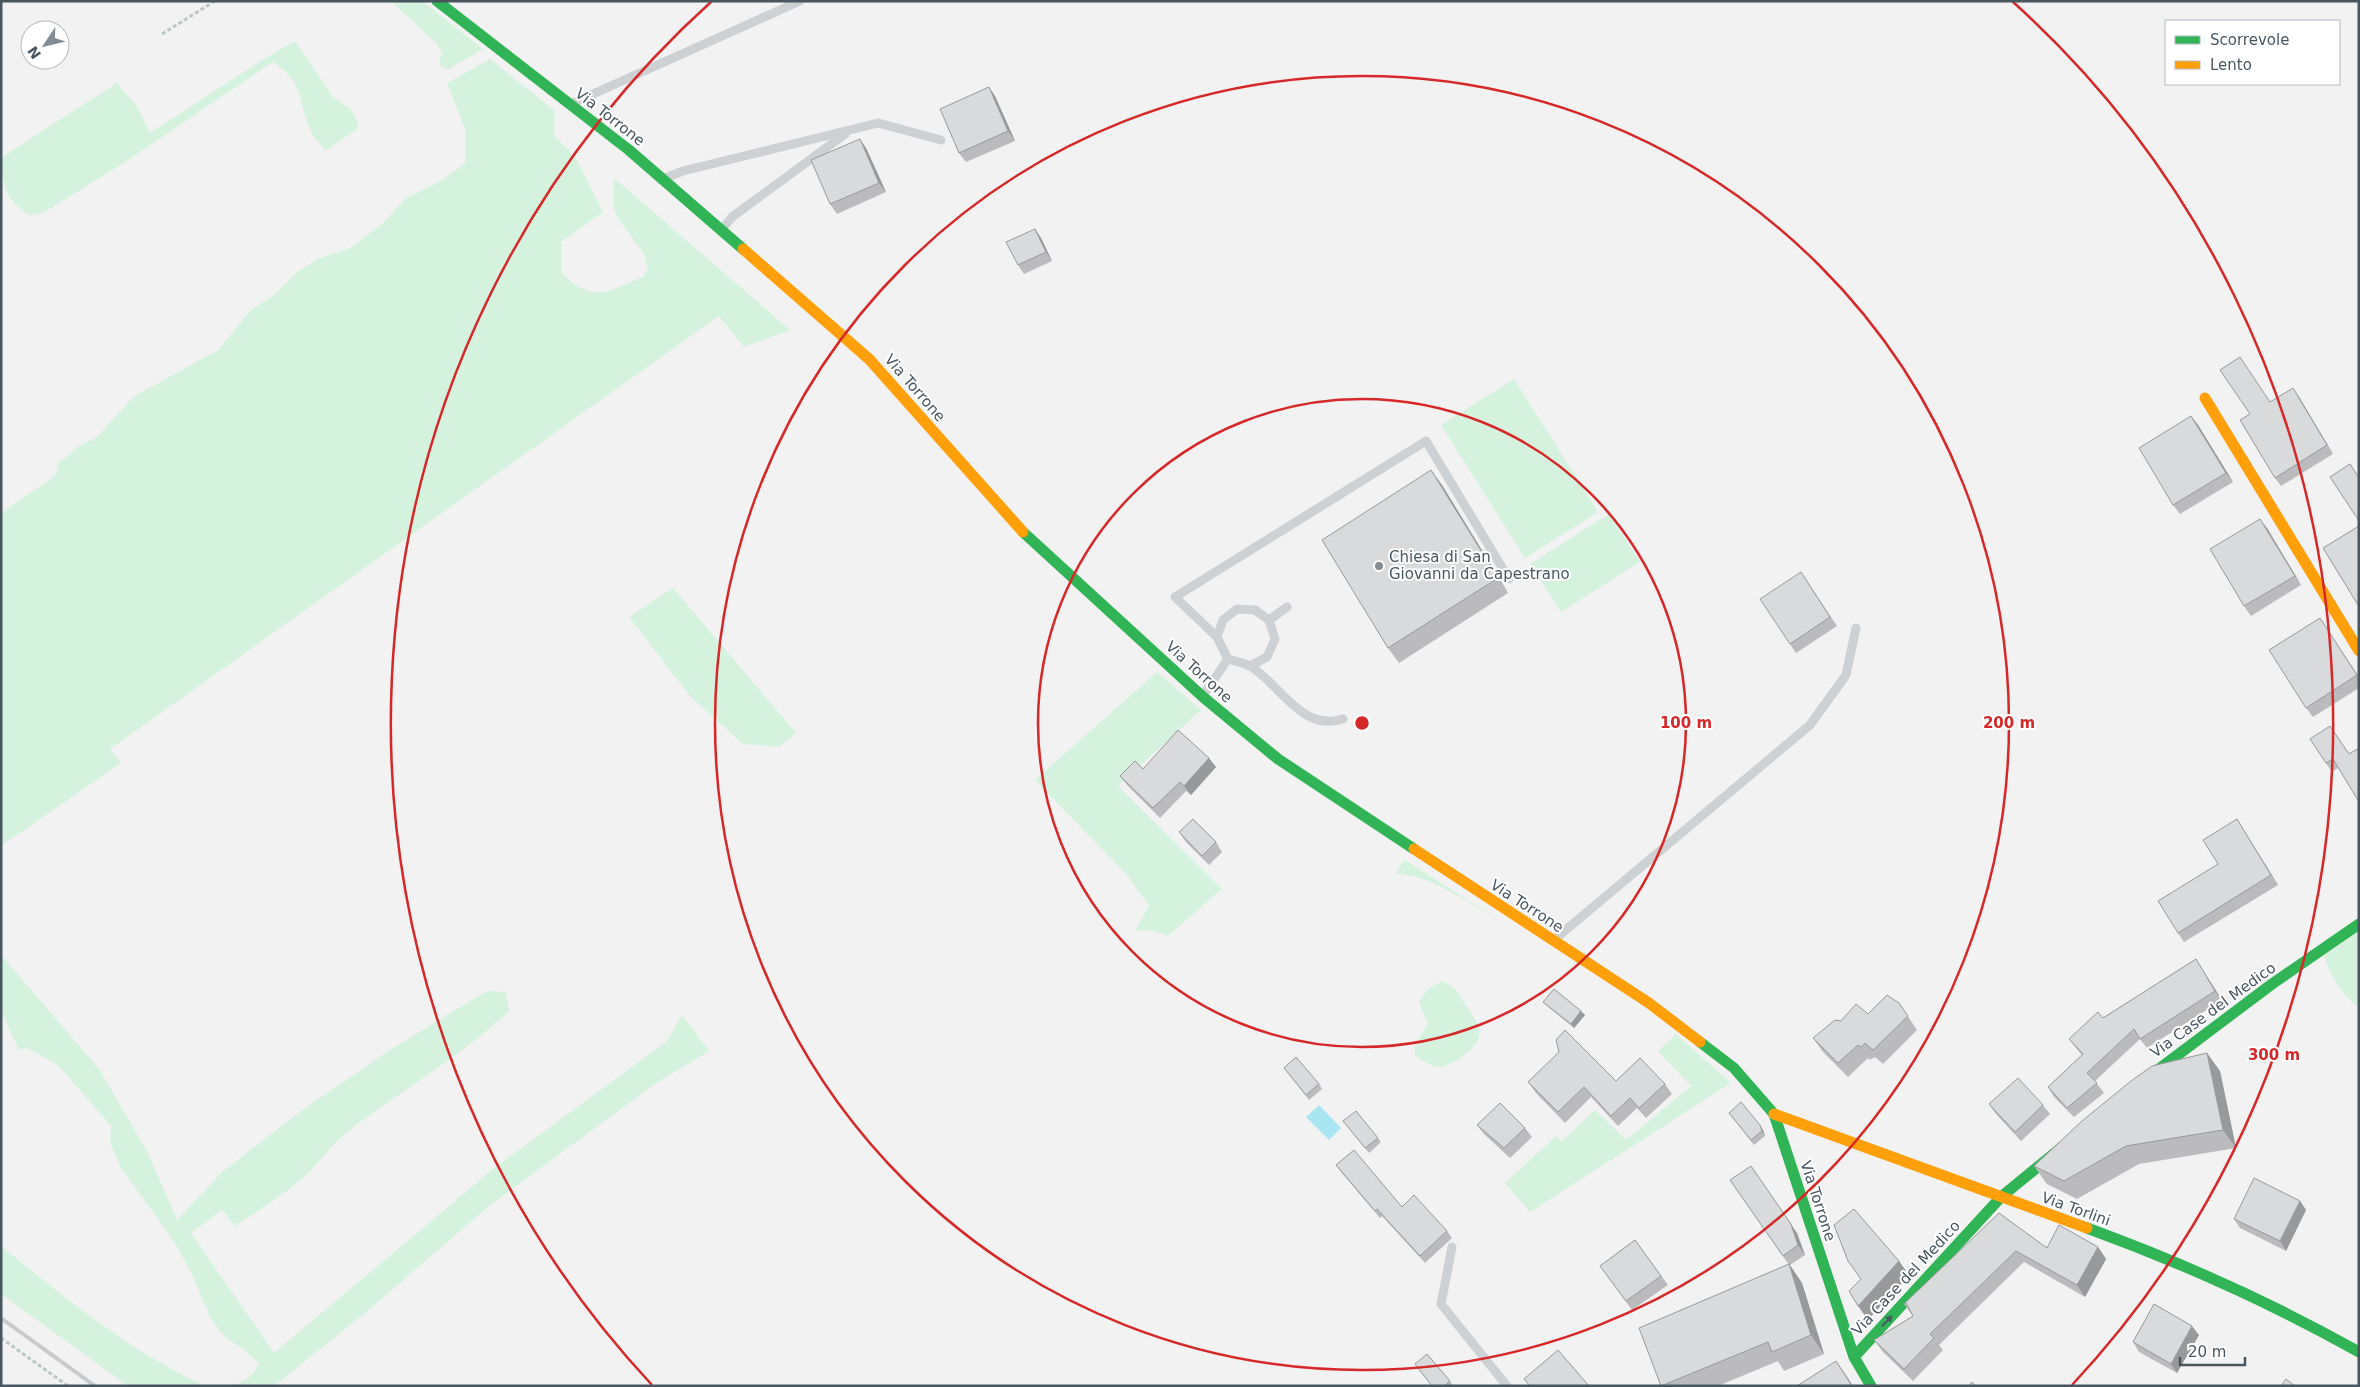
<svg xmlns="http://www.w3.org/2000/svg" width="2360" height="1387" font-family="'DejaVu Sans',sans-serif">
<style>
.green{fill:#d5f2df}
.water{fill:#a8e7f2}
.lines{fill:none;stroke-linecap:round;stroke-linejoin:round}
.path{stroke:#bbc8c2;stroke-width:3;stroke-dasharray:4 2.5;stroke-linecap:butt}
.lane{stroke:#cdd1d3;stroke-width:9}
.fast{stroke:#30b455;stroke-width:11}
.slow{stroke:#ff9f0a;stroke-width:11}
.rail{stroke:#c8cacc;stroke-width:4}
.wall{fill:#bbbbbd}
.shaded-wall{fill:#98999a}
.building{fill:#d9dadc;stroke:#98999a}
.oneway{fill:#475b5f}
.ring{fill:none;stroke:#d62828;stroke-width:2.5}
.poi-dot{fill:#848d93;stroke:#fff;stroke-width:2}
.labels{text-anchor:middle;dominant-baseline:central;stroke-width:4;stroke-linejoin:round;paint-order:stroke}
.street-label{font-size:15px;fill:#485660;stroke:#fff}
.poi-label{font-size:15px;fill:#485660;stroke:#fff;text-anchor:start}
.centre{fill:#d62828;stroke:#fff;stroke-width:2.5}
.ring-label{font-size:15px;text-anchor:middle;font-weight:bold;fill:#d62828;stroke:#fff;stroke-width:4;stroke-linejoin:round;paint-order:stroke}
</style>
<rect width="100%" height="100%" fill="#f2f2f2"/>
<path class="green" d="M391 1H422L483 49 449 69 443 68 439 63 442 53 436 43Z
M295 41 333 97 348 107 354 114 358 123 356 130 325 151C320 143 311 134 308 125 297 93 304 84 273 62L125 162 43 213 29 215C4 198 2 186 2 157L117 83 138 108 150 133 262 60Z
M490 59 555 111 554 135 577 160 603 212 561 242V272C591 305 608 291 643 277L648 268 644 254 618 218 613 206 614 178 790 330 744 347 719 316 110 749 121 763 1 846V513L56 475 59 463 79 446 96 438 133 397 218 350 251 310 273 296 296 273 317 259 350 248 383 223 406 198 444 179 465 163V129L447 83Z
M1514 379 1598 512 1525 558 1441 425Z
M1609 514 1640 562 1561 612 1530 564Z
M673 588 796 733 779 747 743 744 690 696 629 617Z
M1157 672 1201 710 1118 786 1222 889 1168 936 1151 930 1135 931 1149 906 1127 875 1035 780Z
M1405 860 1499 920C1473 906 1424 871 1395 874Z
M2359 931V1008C2341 993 2332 978 2324 956Z
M1 955 99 1069 148 1153 177 1220 222 1172 297 1114 388 1051 487 991 506 992 509 1011C461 1056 404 1089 351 1129 333 1142 322 1160 306 1175 285 1194 259 1210 235 1226L222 1210 191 1233 274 1353 493 1169 667 1041 682 1015 709 1051 655 1084 489 1206 365 1313 274 1386H218C239 1384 248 1384 259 1364L246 1351 225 1337 212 1321 191 1272 173 1240 121 1168 110 1143 111 1126 58 1065 27 1048 19 1050 1 1011Z
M1443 981 1455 989 1480 1027C1479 1031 1480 1036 1478 1039 1473 1051 1453 1065 1440 1067 1431 1067 1421 1060 1415 1055V1044L1428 1024 1419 1003C1423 991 1431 986 1443 981Z
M1676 1034 1731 1083 1530 1212 1505 1183 1556 1136 1561 1142 1595 1110 1626 1140 1691 1086 1658 1051Z
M1 1246C63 1296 133 1354 206 1386H128L1 1294Z"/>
<path class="water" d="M1319 1105 1341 1128 1329 1140 1306 1117Z"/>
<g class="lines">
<path class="path" d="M162 34 215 1
M1 1338 68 1386"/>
<path class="lane" d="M573 103 800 1
M665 178 683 171 878 123 941 140
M723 228 732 217 845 134
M1269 620 1287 607
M1217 637 1223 620 1237 609 1255 610 1269 620 1275 639 1267 657 1250 666
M1204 694 1228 659
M1343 719C1301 732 1281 685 1250 666 1244 663 1235 661 1228 659L1217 637 1175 597 1426 441 1509 579
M1555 939 1810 725 1846 675 1856 628
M1452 1247 1441 1304 1507 1386"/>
<path class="fast" d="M437 1 629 150 743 249
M1023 532 1203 697 1278 759 1414 849
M1700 1042 1734 1068 1774 1114 1854 1357 1871 1386
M2139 1084 2272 984 2359 924
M2087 1228C2180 1262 2272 1303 2359 1352
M1854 1357 2001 1197 2062 1147"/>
<path class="slow" d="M743 249 869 359 1023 532
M2205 398 2359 651
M1414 849 1649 1003 1700 1042
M1774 1114 2087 1228"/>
<path class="rail" d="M1 1318 95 1386"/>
</g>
<path class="wall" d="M995 96 1015 141 966 162 959 153Z
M866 148 886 192 837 214 830 204Z
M1035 229 1041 238 1052 261 1024 274 1018 265Z
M2299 397 2333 454 2281 486 2275 478 2270 402Z
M2191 416 2198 425 2233 482 2180 514 2173 505Z
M1442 485 1508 593 1399 663 1388 648Z
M2267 528 2301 585 2251 616 2244 606Z
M1801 572 1837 626 1796 653 1790 644Z
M2320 618 2359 677V688L2313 717 2306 708Z
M2330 726 2349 754 2338 768 2332 772 2326 763Z
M1216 767 1191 795 1186 791 1160 818 1127 785 1120 776 1143 769Z
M2237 819 2278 885 2184 942 2178 933 2218 864Z
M1179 832 1216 842 1222 852 1209 865 1186 842Z
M2196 959 2222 1000 2147 1048 2140 1039 2095 1081 2104 1093 2074 1117 2054 1097 2048 1087 2082 1055 2076 1048 2069 1039Z
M1543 1002 1585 1015 1574 1028 1547 1006Z
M1899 1003 1917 1030 1883 1064 1875 1057 1870 1060 1868 1058 1848 1077 1823 1052 1813 1038 1868 1014Z
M1284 1068 1319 1084 1322 1089 1309 1100Z
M2220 1071 2236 1148 2139 1164 2077 1199 2047 1184 2034 1166Z
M1616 1081 1665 1084 1672 1094 1646 1118 1637 1108 1618 1126 1591 1097 1565 1123 1536 1093 1528 1082Z
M1989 1104 2043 1105 2050 1114 2021 1141 1996 1114Z
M1729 1113 1763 1130 1765 1136 1754 1145Z
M1343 1121 1378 1138 1381 1142 1369 1153Z
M1477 1125 1525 1128 1532 1137 1510 1158 1484 1134Z
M1336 1165 1402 1207 1447 1231 1452 1238 1425 1263 1382 1216 1380 1218 1341 1172Z
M1730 1180 1797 1233 1805 1255 1790 1265 1802 1283 1824 1354 1784 1371 1778 1361 1718 1386H1661L1789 1265Z
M2300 1201 2306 1210 2286 1251 2240 1228 2234 1219Z
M1999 1213 2047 1248 2098 1247 2106 1259 2085 1297 2024 1262 1939 1345 1943 1350 1913 1381 1883 1352 1874 1340 1913 1316 1904 1304Z
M1635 1240 1668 1285 1632 1310 1600 1266Z
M2199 1335 2177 1373 2139 1352 2133 1342Z
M1415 1364 1450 1381 1453 1386H1432Z"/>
<path class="shaded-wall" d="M989 87 995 96 1015 141 1008 131Z
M860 139 866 148 886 192 879 183Z
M1035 229 1041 238 1052 261 1046 252Z
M2293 388 2299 397 2333 454 2327 445Z
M2191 416 2198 425 2233 482 2226 473Z
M1431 470 1442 485 1508 593 1498 578Z
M2260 519 2267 528 2301 585 2295 576Z
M1209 758 1216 767 1191 795 1184 786Z
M2237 819 2243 829 2278 885 2271 875Z
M2196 959 2202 969 2222 1000 2215 991Z
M1581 1011 1585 1015 1574 1028 1571 1024Z
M2207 1053 2220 1071 2236 1148 2223 1130Z
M1760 1125 1763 1130 1765 1136 1762 1131Z
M1751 1166 1797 1233 1805 1255 1798 1245Z
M2300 1201 2306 1210 2286 1251 2280 1241Z
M2098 1247 2106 1259 2085 1297 2077 1285Z
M1899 1261 1909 1275 1868 1320 1858 1306Z
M1789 1264 1802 1283 1824 1354 1811 1335Z
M2192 1326 2199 1335 2177 1373 2171 1364Z
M1836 1361 1846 1375 1853 1386H1852Z"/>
<path class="building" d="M989 87 1008 131 959 153 940 109Z
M860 139 879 183 830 204 811 160Z
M1035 229 1046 252 1018 265 1006 242Z
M2240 357 2270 402 2293 388 2327 445 2275 478 2240 420 2250 414 2220 370Z
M2191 416 2226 473 2173 505 2139 448Z
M2350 464 2359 478V521L2330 477Z
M1431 470 1498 578 1388 648 1322 540Z
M2260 519 2295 576 2244 606 2210 549Z
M2359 526V604L2358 605 2323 548Z
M1801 572 1830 617 1790 644 1760 599Z
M2320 618 2357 675 2306 708 2269 650Z
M2330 726 2349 754 2359 748V802L2333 759 2326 763 2310 739Z
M1178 730 1209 758 1184 786 1180 782 1153 808 1120 776 1135 761 1143 769Z
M1193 819 1216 842 1202 856 1179 832Z
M2237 819 2271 875 2178 933 2158 901 2218 864 2203 840Z
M2196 959 2215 991 2140 1039 2134 1029 2087 1073 2097 1083 2067 1108 2048 1087 2083 1054 2069 1039 2098 1012 2103 1018Z
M1554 989 1581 1011 1571 1024 1543 1002Z
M1887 995 1899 1003 1908 1016 1873 1050 1865 1043 1861 1047 1858 1045 1838 1063 1813 1038 1835 1020 1841 1021 1856 1004 1868 1014Z
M1565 1030 1616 1081 1640 1058 1665 1084 1639 1108 1630 1098 1611 1116 1584 1087 1558 1112 1528 1082 1559 1052 1556 1040Z
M2207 1053 2223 1130 2126 1146 2064 1181 2034 1166 2082 1121 2131 1081 2152 1066Z
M1296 1057 1319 1084 1306 1095 1284 1068Z
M2018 1078 2043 1105 2015 1132 1989 1104Z
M1741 1102 1760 1125 1762 1131 1751 1140 1729 1113Z
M1500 1103 1525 1128 1504 1148 1477 1125Z
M1356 1111 1378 1138 1365 1148 1343 1121Z
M1354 1150 1402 1207 1414 1195 1447 1231 1420 1256 1377 1209 1375 1211 1336 1165Z
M1751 1166 1791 1224 1798 1245 1783 1256 1730 1180Z
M2254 1178 2300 1201 2280 1241 2234 1219Z
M1854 1209 1899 1261 1858 1306 1849 1291 1861 1279 1848 1261 1834 1225Z
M1999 1213 2047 1248 2059 1225 2098 1247 2077 1285 2016 1251 1930 1334 1934 1338 1904 1369 1874 1340 1913 1316 1906 1303 1904 1304Z
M1635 1240 1661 1276 1626 1301 1600 1266Z
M1789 1264 1811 1335 1772 1352 1768 1342 1661 1386 1639 1328Z
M2154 1304 2192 1326 2171 1364 2133 1342Z
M1558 1350 1589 1386H1530L1524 1379Z
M1427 1354 1450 1381 1444 1386H1432L1415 1364Z
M1836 1361 1852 1386H1797Z
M2286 1379 2295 1386H2281Z
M1972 1382 1976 1386H1969Z"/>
<defs><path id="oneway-solid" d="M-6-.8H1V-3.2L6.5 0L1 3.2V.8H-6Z" transform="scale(1.25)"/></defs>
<use class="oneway" href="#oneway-solid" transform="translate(1887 1321) rotate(-47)"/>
<g class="ring">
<circle cx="1362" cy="723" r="324"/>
<circle cx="1362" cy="723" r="647"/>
<path d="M652 1385A971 971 0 0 1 712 1M2012 1A971 971 0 0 1 2072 1385"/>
</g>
<circle class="poi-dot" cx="1379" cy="566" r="5"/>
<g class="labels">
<g class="street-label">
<text transform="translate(610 117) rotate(38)">Via Torrone</text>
<text transform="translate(915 388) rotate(49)">Via Torrone</text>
<text transform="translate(1199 672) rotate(42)">Via Torrone</text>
<text transform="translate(1527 906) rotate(33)">Via Torrone</text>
<text transform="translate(2213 1010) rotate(-36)">Via Case del Medico</text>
<text transform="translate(1818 1201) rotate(72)">Via Torrone</text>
<text transform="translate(2076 1209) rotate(20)">Via Torlini</text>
<text transform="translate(1906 1278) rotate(-47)">Via Case del Medico</text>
</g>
<g class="poi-label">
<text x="1389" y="557">Chiesa di San<tspan x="1389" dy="17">Giovanni da Capestrano</tspan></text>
</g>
</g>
<circle cx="1362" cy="723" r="8" class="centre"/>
<g class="ring-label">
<text x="1686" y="728">100 m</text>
<text x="2009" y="728">200 m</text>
<text x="2274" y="1060">300 m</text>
</g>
<rect width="2360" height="1387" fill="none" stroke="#485660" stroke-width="5"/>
<rect x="2165" y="20" width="175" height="65" fill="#ffffff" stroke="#b6bbbf"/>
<rect x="2175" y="36" width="25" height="8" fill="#30b455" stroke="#b6bbbf"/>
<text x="2210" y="45" font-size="15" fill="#485660">Scorrevole</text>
<rect x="2175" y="61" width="25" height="8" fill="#ff9f0a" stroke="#b6bbbf"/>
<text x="2210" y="70" font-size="15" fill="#485660">Lento</text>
<g transform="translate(45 45) rotate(235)"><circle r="24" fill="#ffffff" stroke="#b6bbbf"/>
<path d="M0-4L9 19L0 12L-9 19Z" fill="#848d93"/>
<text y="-8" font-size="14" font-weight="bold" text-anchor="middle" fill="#485660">N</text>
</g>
<path d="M2180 1357v8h65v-8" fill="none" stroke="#485660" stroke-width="2.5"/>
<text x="2188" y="1357" font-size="15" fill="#485660" stroke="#ffffff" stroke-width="4" paint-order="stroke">20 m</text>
</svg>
